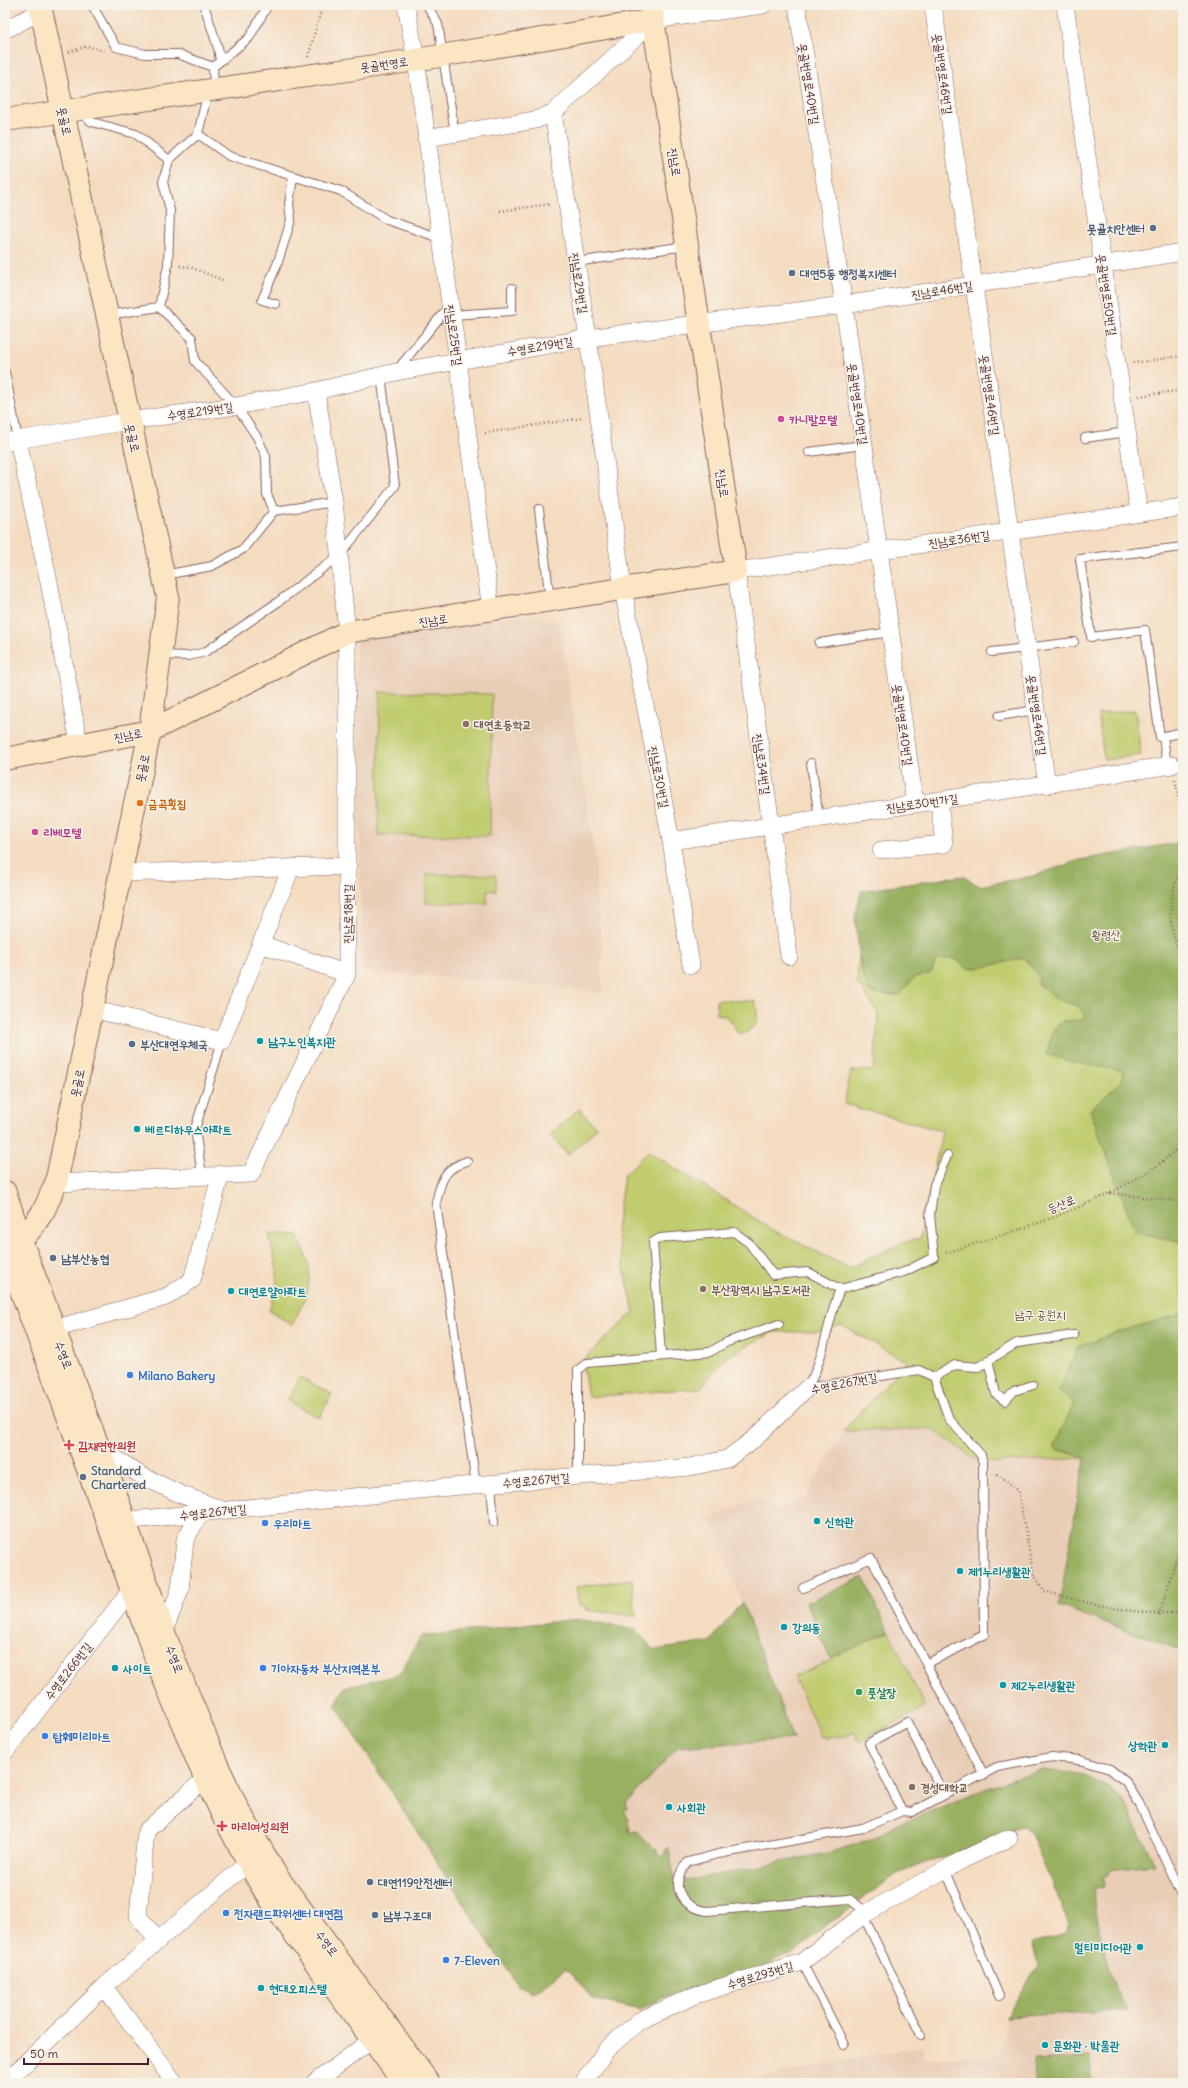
<svg xmlns="http://www.w3.org/2000/svg" width="1188" height="2088" font-family="Delius,'Poor Story',sans-serif">
<style>
.built{fill:#e9ceb6}
.green{fill:#c0cc6e;stroke:#85764c}
.forest{fill:#98b061;stroke:#716846}
.lines{fill:none;stroke-linecap:round;stroke-linejoin:round}
.lane-casing{stroke:#86615f;stroke-width:10}
.street-casing{stroke:#86615f;stroke-width:18}
.secondary-casing{stroke:#86615f;stroke-width:24}
.path{stroke:#86615f;stroke-width:2.5;stroke-dasharray:1 3;stroke-linecap:butt}
.lane{stroke:#fff;stroke-width:8}
.street{stroke:#fff;stroke-width:17}
.secondary{stroke:#fbe6c3;stroke-width:22}
.service-dot{fill:#5c6f8a;stroke:#f7f3e8;stroke-width:1.5}
.hotel-dot{fill:#d1479c;stroke:#f7f3e8;stroke-width:1.5}
.education-dot{fill:#8d6e63;stroke:#f7f3e8;stroke-width:1.5}
.food-dot{fill:#e8710a;stroke:#f7f3e8;stroke-width:1.5}
.culture-dot{fill:#0f9aa8;stroke:#f7f3e8;stroke-width:1.5}
.shop-dot{fill:#3f7fe0;stroke:#f7f3e8;stroke-width:1.5}
.health-dot{fill:#e0444e;stroke:#f7f3e8;stroke-width:1.5}
.leisure-dot{fill:#2e9e5b;stroke:#f7f3e8;stroke-width:1.5}
.labels{text-anchor:middle;dominant-baseline:central;stroke-width:3;stroke-linejoin:round;paint-order:stroke}
.street-label{font-size:12px;fill:#4a1f2b;stroke:#f7f3e8}
.service-label{font-size:12px;font-weight:bold;fill:#4e5e75;stroke:#f7f3e8;text-anchor:start}
.hotel-label{font-size:12px;font-weight:bold;fill:#b23c85;stroke:#f7f3e8;text-anchor:start}
.education-label{font-size:12px;font-weight:bold;fill:#785e54;stroke:#f7f3e8;text-anchor:start}
.food-label{font-size:12px;font-weight:bold;fill:#c56008;stroke:#f7f3e8;text-anchor:start}
.park-label{font-size:12px;fill:#684a3c;stroke:#f7f3e8}
.culture-label{font-size:12px;font-weight:bold;fill:#0d838f;stroke:#f7f3e8;text-anchor:start}
.shop-label{font-size:12px;font-weight:bold;fill:#366cbe;stroke:#f7f3e8;text-anchor:start}
.health-label{font-size:12px;font-weight:bold;fill:#be3a42;stroke:#f7f3e8;text-anchor:start}
.leisure-label{font-size:12px;font-weight:bold;fill:#27864d;stroke:#f7f3e8;text-anchor:start}
</style>
<rect width="100%" height="100%" fill="#f7f3e8"/>
<filter id="ink" filterUnits="userSpaceOnUse"><feTurbulence type="fractalNoise" baseFrequency=".025" numOctaves="2"/><feDisplacementMap in="SourceGraphic" scale="8" xChannelSelector="R" yChannelSelector="G"/><feConvolveMatrix kernelMatrix="1 2 1 2 8 2 1 2 1" color-interpolation-filters="sRGB"/></filter>
<filter id="wash" filterUnits="userSpaceOnUse"><feTurbulence type="fractalNoise" baseFrequency=".012" numOctaves="4" result="noise"/><feDisplacementMap in="SourceGraphic" scale="16" xChannelSelector="R" yChannelSelector="G"/><feGaussianBlur stdDeviation="0.9" result="paint"/><feColorMatrix in="noise" values="0 0 0 0 0 0 0 0 0 0 0 0 0 0 0 0 0 1.4 0 .05"/><feComposite in="paint" operator="in"/></filter>
<g filter="url(#wash)">
<rect width="100%" height="100%" fill="#f4dcc0"/>
<path class="built" d="M513 616 559 621 596 862V892L604 962 600 963 604 993 545 985 362 971 356 638Z
M932 1429 980 1463 1085 1457 1059 1606 1183 1651V2083H754L753 2079 921 2046 924 2059 998 2055 1005 2035 1006 2017 1038 1965 1032 1943 1066 1933 1070 1925 1031 1834 1024 1827 1017 1828 988 1844 935 1859 897 1874 833 1920 795 1952 738 1977 667 1996 639 2010 593 1999 521 1918 678 1747 793 1739 710 1518 760 1497 775 1510 804 1499 843 1431Z"/>
<path class="green" d="M380 692 492 694 490 836 378 835Z
M1135 710 1141 755 1104 760 1098 714Z
M1183 858V1614L1102 1585 1085 1458 980 1463 932 1429 843 1431 907 1362 841 1325 822 1332H773L724 1358 701 1388 588 1397 582 1361 634 1312 616 1231 624 1175 648 1151 775 1231 849 1268 902 1243 920 1238 942 1131 844 1104 851 1071 874 1070 878 1013 857 982 863 904 950 877 999 904Z
M427 874 496 875V891L487 890V903H426Z
M719 1000 754 1001 756 1003 758 1023 744 1034 738 1033 728 1017 717 1014 716 1001Z
M579 1109 597 1128 568 1155 550 1135Z
M269 1234 297 1236C317 1275 312 1287 292 1325L269 1310 277 1285V1271Z
M300 1377 332 1394 319 1418 287 1401Z
M632 1579 636 1616 586 1610 585 1606H579L576 1587Z
M889 1632 925 1707 859 1742 854 1732 846 1736 821 1737 794 1677 831 1660 832 1657Z"/>
<path class="forest" d="M1183 842V1242L1135 1232 1090 1110 1121 1082 1123 1071 1072 1062 1046 1054 1054 1029 1062 1021 1082 1020 1085 1015 1078 1006 1059 1000 1038 985 1039 977 1024 958 984 967 968 969 954 958 937 960 930 974 915 977 899 995 877 994 868 991 861 968 855 916 861 891 963 876 979 886 1033 876 1080 860Z
M1183 1314V1651L1059 1606 1085 1458 1053 1448 1074 1404 1059 1390 1078 1347 1130 1328Z
M863 1577 889 1632 830 1658 806 1603Z
M742 1602 793 1739 678 1747 626 1804 628 1809 624 1810 626 1817H628L627 1821 630 1828 628 1830H630L631 1833 637 1832 654 1849 657 1848V1853H659V1856L666 1855 665 1849 669 1848 675 1883 831 1852 866 1841 902 1822 910 1820 982 1790 1042 1770 1080 1774 1109 1788 1123 1800 1155 1865 1111 1870 1108 1875 1103 1876 1104 1887 1093 1888C1098 1926 1106 1978 1127 2010L1006 2017 1038 1965 1032 1943 1066 1933 1070 1925 1031 1834 1024 1827 1017 1828 988 1844 935 1859 897 1874 833 1920 795 1952 738 1977 667 1996 639 2010 593 1999 566 1969 533 1992 518 1985 493 1949 335 1705 345 1687 399 1675 421 1636 579 1619 636 1630 654 1650 710 1642Z
M1090 2057 1091 2083H1035L1034 2060Z"/>
</g>
<g filter="url(#ink)">
<g class="lines">
<defs>
<path id="lane" d="M92 5 116 47 145 54H178L213 67
M204 5 218 48 220 61
M427 5 438 24 455 134
M214 88 213 67 249 38 268 5
M208 91 198 134 169 160 163 182 170 210 168 265 159 307 192 338 195 361 236 406 257 437 266 456 267 494 274 511
M80 113 92 122 136 134 169 160
M198 134 229 156 341 191 387 220 440 238
M576 262 686 246
M276 304 262 300 278 262 291 220 289 204 293 177
M108 315 159 307
M451 315 512 311V288
M397 370 449 306
M5 372 18 440
M1085 438 1127 432
M809 452 863 445
M539 509 550 600
M1183 547 1080 559 1091 637 1145 630 1160 737 1183 732V734
M164 575 212 566 243 549 274 511 334 502
M819 643 890 632
M992 652 1074 642
M160 655 189 656 205 652 278 602 340 555 395 486 381 375
M999 716 1036 710
M1163 736 1167 766
M811 763 819 818
M467 1161C443 1169 441 1180 436 1203L476 1485
M202 1175 195 1129 222 1041
M661 1355 653 1242 660 1238 734 1232 749 1243 773 1275 808 1272 840 1289
M988 1360 996 1394 1005 1401 1014 1391 1033 1385
M807 1388C825 1358 827 1321 840 1289L904 1272 934 1257 930 1215 934 1185 947 1156
M807 1388 919 1370 934 1377 955 1365 978 1367 1017 1343 1074 1335
M578 1476V1370L587 1363 710 1352 727 1342 779 1324
M491 1484 494 1522
M803 1588 871 1558 984 1775
M926 1664 984 1635 983 1463 981 1455 949 1419 934 1377
M944 1795 907 1722 869 1743 902 1811 912 1812 997 1767 1052 1757 1079 1760 1110 1769 1126 1782 1139 1803 1183 1897
M945 1869 999 1996
M868 1913 849 1899 707 1911C680 1907 668 1884 688 1862L718 1854 863 1828 902 1811
M863 1915 921 2035
M802 1962 844 2044"/>
<path id="street" d="M406 5 416 60 458 360 491 611
M797 5 844 305 915 804
M933 5 1047 785
M1065 5 1139 513
M5 30 41 11
M426 138 535 120 553 113
M18 440 49 582 79 744
M5 442 129 421 236 406 316 391 396 372 588 338 844 305 1183 252
M671 841 1172 765
M881 850 944 844 939 800
M120 873 348 866
M261 944 347 974
M789 956 736 571 1183 507
M691 965 671 841 623 589 588 338 553 113 654 20 763 5
M92 1009 222 1041 291 868
M56 1183 251 1174 347 974V632L334 502 316 391
M54 1329 166 1297 192 1280 221 1174
M98 1447 142 1476 180 1494 220 1509
M114 1522 438 1488 690 1467 727 1459 754 1439 807 1388
M164 1631 180 1590 185 1540 200 1513
M5 1752 131 1590
M158 1941 138 1916 146 1831 206 1778
M104 1987 175 2083
M5 2083 104 1987 248 1863
M314 2083 373 2039
M583 2083 607 2049 639 2021 696 1995 802 1962 863 1915 964 1859 1009 1838"/>
<path id="secondary" d="M5 120 416 60 654 20
M5 759 150 731 347 632 736 571 651 5
M5 1192 21 1240 112 1484 171 1652 217 1765 238 1809 276 1875 429 2083
M5 1248 108 1523 157 1662 199 1764 223 1816 261 1885 283 1918 404 2083
M8 1255 32 1228 44 1210 56 1183 150 731 168 597 40 5"/>
</defs>
<use href="#lane" class="lane-casing"/>
<use href="#street" class="street-casing"/>
<use href="#secondary" class="secondary-casing"/>
<path class="path" d="M69 52 87 46 104 51
M308 57 322 7 315 5
M500 211 550 204
M180 266 190 267 225 281
M1133 363 1182 356
M1139 396 1183 390
M485 433 582 418
M1175 780 1183 819
M1183 863C1169 897 1164 924 1183 957
M1110 1193 1183 1202
M946 1253C1018 1230 1092 1209 1155 1167 1165 1160 1174 1151 1183 1143
M997 1474 1018 1490 1033 1572 1044 1591C1089 1603 1136 1617 1183 1612
M1159 1615 1183 1538"/>
<use href="#lane" class="lane"/>
<use href="#street" class="street"/>
<use href="#secondary" class="secondary"/>
</g>
</g>
<g class="service-dot">
<circle cx="1153" cy="228" r="4"/>
<circle cx="792" cy="273" r="4"/>
<circle cx="132" cy="1044" r="4"/>
<circle cx="53" cy="1258" r="4"/>
<circle cx="83" cy="1477" r="4"/>
<circle cx="370" cy="1882" r="4"/>
<circle cx="375" cy="1915" r="4"/>
</g>
<g class="hotel-dot">
<circle cx="781" cy="419" r="4"/>
<circle cx="35" cy="832" r="4"/>
</g>
<g class="education-dot">
<circle cx="466" cy="724" r="4"/>
<circle cx="703" cy="1289" r="4"/>
<circle cx="912" cy="1787" r="4"/>
</g>
<circle class="food-dot" cx="140" cy="803" r="4"/>
<g class="culture-dot">
<circle cx="260" cy="1041" r="4"/>
<circle cx="137" cy="1129" r="4"/>
<circle cx="231" cy="1291" r="4"/>
<circle cx="817" cy="1521" r="4"/>
<circle cx="960" cy="1571" r="4"/>
<circle cx="784" cy="1627" r="4"/>
<circle cx="115" cy="1668" r="4"/>
<circle cx="1003" cy="1685" r="4"/>
<circle cx="1165" cy="1745" r="4"/>
<circle cx="669" cy="1807" r="4"/>
<circle cx="1140" cy="1947" r="4"/>
<circle cx="261" cy="1988" r="4"/>
<circle cx="1045" cy="2045" r="4"/>
</g>
<g class="shop-dot">
<circle cx="130" cy="1375" r="4"/>
<circle cx="265" cy="1523" r="4"/>
<circle cx="263" cy="1668" r="4"/>
<circle cx="45" cy="1736" r="4"/>
<circle cx="226" cy="1913" r="4"/>
<circle cx="446" cy="1960" r="4"/>
</g>
<g class="health-dot">
<path d="M67 1439h4v4h4v4h-4v4h-4v-4h-4v-4h4z"/>
<path d="M220 1820h4v4h4v4h-4v4h-4v-4h-4v-4h4z"/>
</g>
<circle class="leisure-dot" cx="859" cy="1692" r="4"/>
<g class="labels">
<g class="street-label">
<text transform="translate(384 64) rotate(-8)">못골번영로</text>
<text transform="translate(943 74) rotate(82)">못골번영로46번길</text>
<text transform="translate(809 84) rotate(81)">못골번영로40번길</text>
<text transform="translate(65 121) rotate(78)">못골로</text>
<text transform="translate(675 162) rotate(81)">진남로</text>
<text transform="translate(579 283) rotate(81)">진남로29번길</text>
<text transform="translate(942 290) rotate(-9)">진남로46번길</text>
<text transform="translate(1107 295) rotate(82)">못골번영로50번길</text>
<text transform="translate(454 335) rotate(82)">진남로25번길</text>
<text transform="translate(540 346) rotate(-9)">수영로219번길</text>
<text transform="translate(990 395) rotate(82)">못골번영로46번길</text>
<text transform="translate(858 404) rotate(82)">못골번영로40번길</text>
<text transform="translate(200 411) rotate(-8)">수영로219번길</text>
<text transform="translate(133 438) rotate(77)">못골로</text>
<text transform="translate(723 483) rotate(82)">진남로</text>
<text transform="translate(959 539) rotate(-8)">진남로36번길</text>
<text transform="translate(433 620) rotate(-8)">진남로</text>
<text transform="translate(1037 715) rotate(82)">못골번영로46번길</text>
<text transform="translate(903 725) rotate(82)">못골번영로40번길</text>
<text transform="translate(128 735) rotate(-11)">진남로</text>
<text transform="translate(762 764) rotate(82)">진남로34번길</text>
<text transform="translate(142 768) rotate(-78)">못골로</text>
<text transform="translate(659 777) rotate(79)">진남로30번길</text>
<text transform="translate(922 803) rotate(-8)">진남로30번가길</text>
<text transform="translate(348 914) rotate(-89)">진남로18번길</text>
<text transform="translate(77 1083) rotate(-78)">못골로</text>
<text transform="translate(1061 1204) rotate(-22)">등산로</text>
<text transform="translate(64 1355) rotate(69)">수영로</text>
<text transform="translate(844 1383) rotate(-11)">수영로267번길</text>
<text transform="translate(536 1480) rotate(-5)">수영로267번길</text>
<text transform="translate(213 1512) rotate(-6)">수영로267번길</text>
<text transform="translate(175 1659) rotate(69)">수영로</text>
<text transform="translate(68 1671) rotate(-52)">수영로266번길</text>
<text transform="translate(327 1943) rotate(53)">수영로</text>
<text transform="translate(760 1975) rotate(-17)">수영로293번길</text>
</g>
<g class="service-label">
<text x="1145" y="228" text-anchor="end">못골치안센터</text>
<text x="800" y="273">대연5동 행정복지센터</text>
<text x="140" y="1044">부산대연우체국</text>
<text x="61" y="1258">남부산농협</text>
<text x="91" y="1470">Standard<tspan x="91" dy="14">Chartered</tspan></text>
<text x="378" y="1882">대연119안전센터</text>
<text x="383" y="1915">남부구조대</text>
</g>
<g class="hotel-label">
<text x="789" y="419">카니발모텔</text>
<text x="43" y="832">리베모텔</text>
</g>
<g class="education-label">
<text x="474" y="724">대연초등학교</text>
<text x="711" y="1289">부산광역시 남구도서관</text>
<text x="920" y="1787">경성대학교</text>
</g>
<g class="food-label">
<text x="148" y="803">금곡횟집</text>
</g>
<g class="park-label">
<text x="1106" y="934">황령산</text>
<text x="1040" y="1314">남구 공원지</text>
</g>
<g class="culture-label">
<text x="268" y="1041">남구노인복지관</text>
<text x="145" y="1129">베르디하우스아파트</text>
<text x="239" y="1291">대연로얄아파트</text>
<text x="825" y="1521">신학관</text>
<text x="968" y="1571">제1누리생활관</text>
<text x="792" y="1627">강의동</text>
<text x="123" y="1668">사이트</text>
<text x="1011" y="1685">제2누리생활관</text>
<text x="1157" y="1745" text-anchor="end">상학관</text>
<text x="677" y="1807">사회관</text>
<text x="1132" y="1947" text-anchor="end">멀티미디어관</text>
<text x="269" y="1988">현대오피스텔</text>
<text x="1053" y="2045">문화관 · 박물관</text>
</g>
<g class="shop-label">
<text x="138" y="1375">Milano Bakery</text>
<text x="273" y="1523">우리마트</text>
<text x="271" y="1668">기아자동차 부산지역본부</text>
<text x="53" y="1736">탑훼미리마트</text>
<text x="234" y="1913">전자랜드파워센터 대연점</text>
<text x="454" y="1960">7-Eleven</text>
</g>
<g class="health-label">
<text x="78" y="1445">김재연한의원</text>
<text x="231" y="1826">마리여성의원</text>
</g>
<g class="leisure-label">
<text x="867" y="1692">풋살장</text>
</g>
</g>
<rect width="1188" height="2088" fill="none" stroke="#f7f3e8" stroke-width="20"/>
<path d="M24 2058v6h124v-6" fill="none" stroke="#4a1f2b" stroke-width="2"/>
<text x="30" y="2058" font-size="12" fill="#4a1f2b" stroke="#f7f3e8" stroke-width="3" paint-order="stroke">50 m</text>
</svg>
